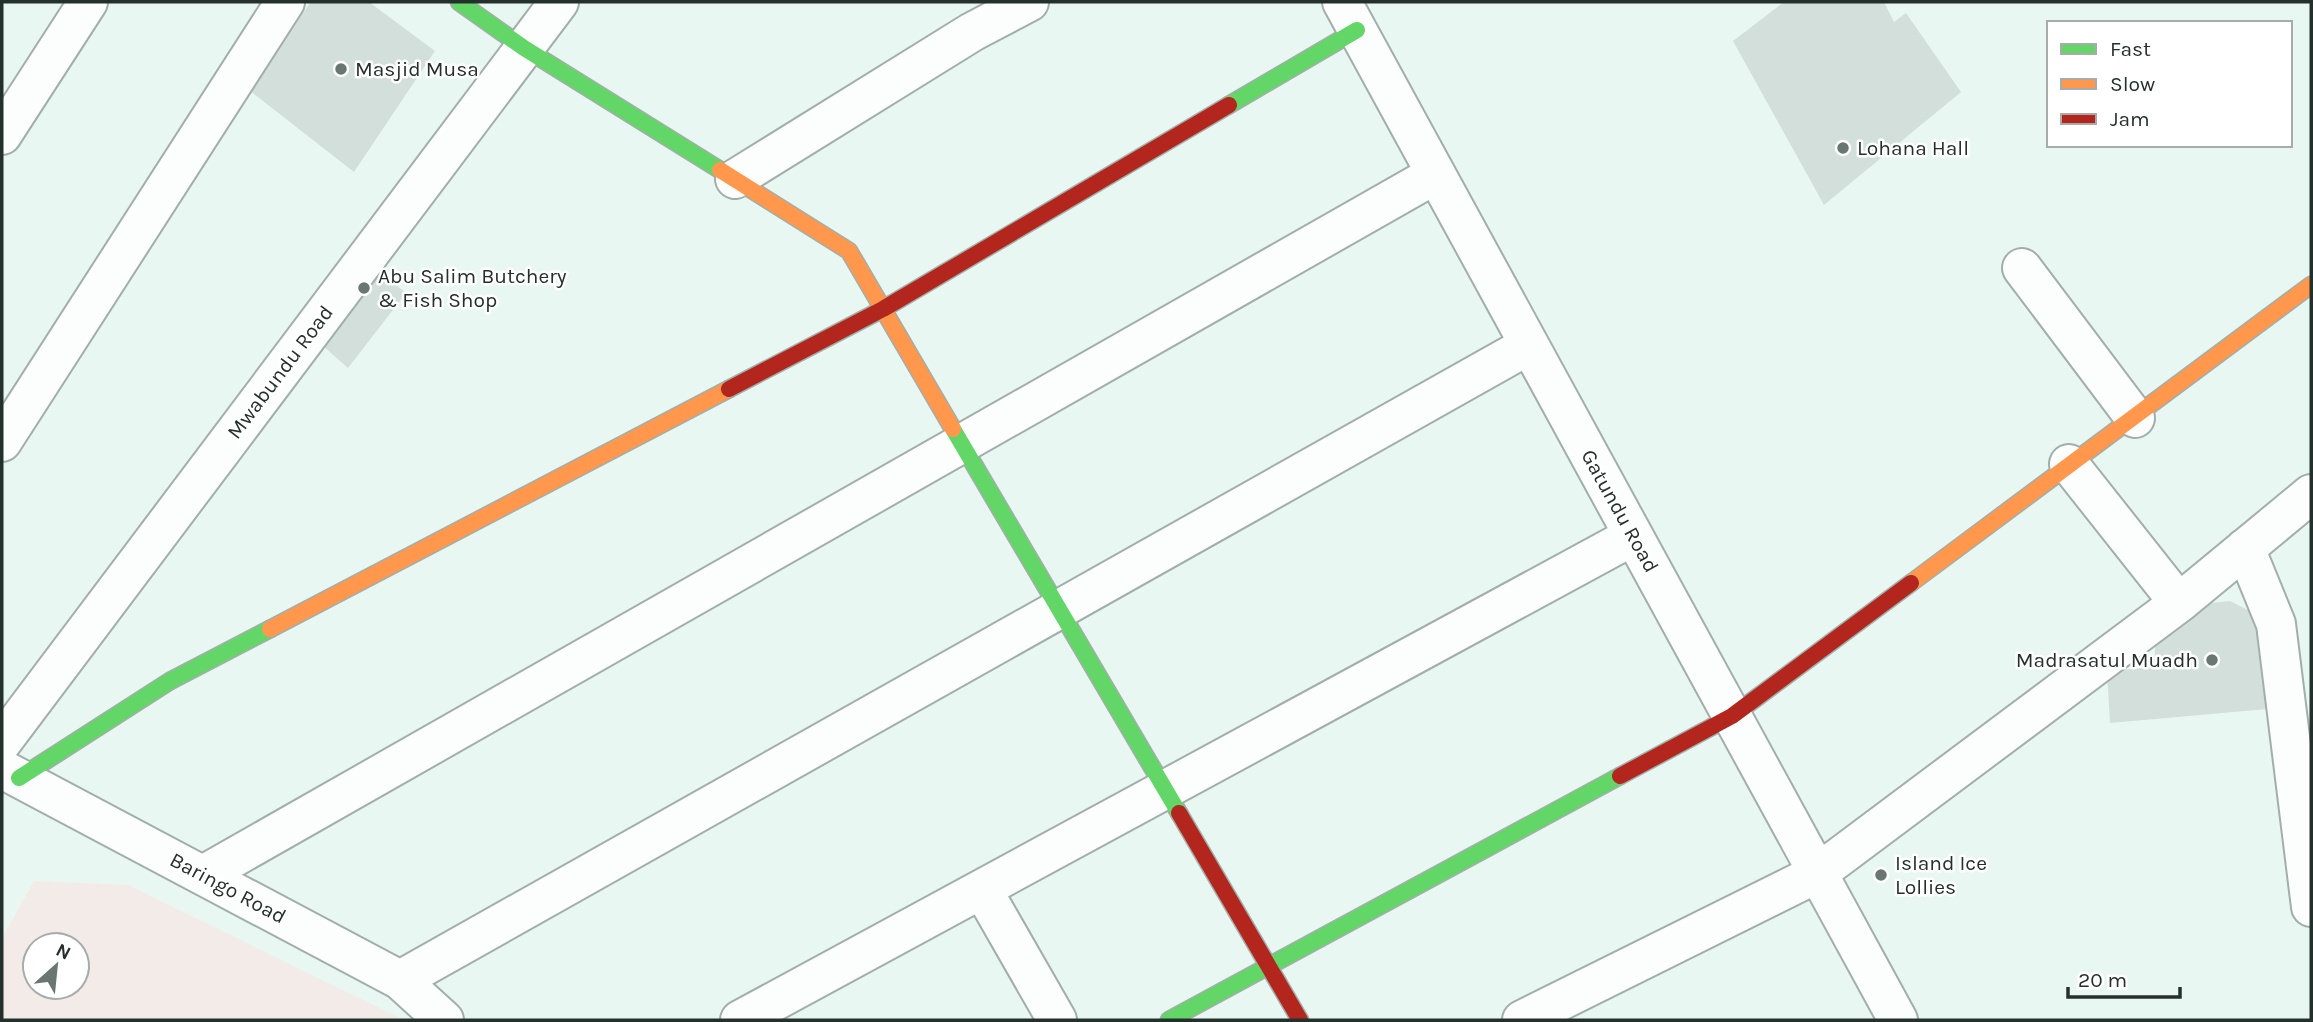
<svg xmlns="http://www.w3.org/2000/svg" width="2313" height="1022" font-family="Karla,sans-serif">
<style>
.green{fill:#f3ebe8;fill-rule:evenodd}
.building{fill:#d3dfdb}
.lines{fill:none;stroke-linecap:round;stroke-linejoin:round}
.street-casing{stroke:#a2aea9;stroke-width:42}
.fast-casing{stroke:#a2aea9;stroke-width:19}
.slow-casing{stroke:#a2aea9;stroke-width:19}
.jam-casing{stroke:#a2aea9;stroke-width:19}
.street{stroke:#fcfefd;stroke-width:38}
.fast{stroke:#63d668;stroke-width:16}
.slow{stroke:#ff974d;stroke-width:16}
.jam{stroke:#b3261e;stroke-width:16}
.poi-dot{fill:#697671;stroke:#fff;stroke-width:2.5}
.labels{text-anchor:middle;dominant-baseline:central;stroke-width:5;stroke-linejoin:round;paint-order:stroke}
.poi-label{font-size:21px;fill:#24302c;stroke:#fff;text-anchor:start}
.street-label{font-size:21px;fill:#24302c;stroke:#fff}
</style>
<rect width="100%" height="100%" fill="#e9f7f2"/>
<path class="green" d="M34 881 128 885 404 1020H2V938ZM35 945H77V987H35Z"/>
<path class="building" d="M311 2H369L435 51 354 172 245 87Z
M1784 2H1884L1894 22 1906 13 1961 92 1824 205 1733 41Z
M377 270 406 293 348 368 322 345Z
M2230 601 2260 616 2268 709 2110 723 2107 671 2154 667 2156 633 2193 605Z"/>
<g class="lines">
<defs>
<path id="street" d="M1342 2 1898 1020
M2 135 88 2
M735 179 972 32 1029 2
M2022 268 2135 418
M2 442 285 2
M2069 464 2179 603
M2245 548 2276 624 2311 907
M2 742 559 2
M2 769 400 980 444 1020
M203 875 1436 174
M982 889 1057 1020
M400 980 1529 345
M740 1020 1633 536
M1522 1020 1818 873 2179 603 2311 494"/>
<path id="fast" d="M459 2 524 48 720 170
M1229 105 1357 30
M953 429 1179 813
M19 778 170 681 270 629
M1169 1020 1620 776"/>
<path id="slow" d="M720 170 849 251 953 429
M1911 583 2311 285
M270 629 729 389"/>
<path id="jam" d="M729 389 883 309 1229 105
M1620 776 1732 716 1911 583
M1179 813 1300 1020"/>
</defs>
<use href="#street" class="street-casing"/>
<use href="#fast" class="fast-casing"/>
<use href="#slow" class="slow-casing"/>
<use href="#jam" class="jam-casing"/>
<use href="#street" class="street"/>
<use href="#fast" class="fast"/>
<use href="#slow" class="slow"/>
<use href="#jam" class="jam"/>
</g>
<g class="poi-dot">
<circle cx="341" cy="69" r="7"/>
<circle cx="1843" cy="148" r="7"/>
<circle cx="364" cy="288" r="7"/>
<circle cx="2212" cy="660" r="7"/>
<circle cx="1881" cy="875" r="7"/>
</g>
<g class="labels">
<g class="poi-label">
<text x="355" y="69">Masjid Musa</text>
<text x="1857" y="148">Lohana Hall</text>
<text x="378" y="276">Abu Salim Butchery<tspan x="378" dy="24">&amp; Fish Shop</tspan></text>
<text x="2198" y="660" text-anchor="end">Madrasatul Muadh</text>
<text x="1895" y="863">Island Ice<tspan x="1895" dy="24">Lollies</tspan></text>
</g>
<g class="street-label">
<text transform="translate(280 372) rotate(-53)">Mwabundu Road</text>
<text transform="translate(1620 511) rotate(61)">Gatundu Road</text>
<text transform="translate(228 888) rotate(28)">Baringo Road</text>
</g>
</g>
<rect width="2313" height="1022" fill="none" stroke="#24302c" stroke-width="7"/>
<rect x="2047" y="21" width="245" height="126" fill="#ffffff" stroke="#a7acab" stroke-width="2"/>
<rect x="2061" y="44" width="35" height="10" fill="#63d668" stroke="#a7acab" stroke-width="2"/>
<text x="2110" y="56" font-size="21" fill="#24302c">Fast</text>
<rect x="2061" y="79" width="35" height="10" fill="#ff974d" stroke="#a7acab" stroke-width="2"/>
<text x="2110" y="91" font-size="21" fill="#24302c">Slow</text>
<rect x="2061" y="114" width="35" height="10" fill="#b3261e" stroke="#a7acab" stroke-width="2"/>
<text x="2110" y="126" font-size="21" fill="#24302c">Jam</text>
<g transform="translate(56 966) rotate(27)"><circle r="33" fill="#ffffff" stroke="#a7acab" stroke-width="2"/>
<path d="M0-5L12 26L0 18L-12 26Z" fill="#697671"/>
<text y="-10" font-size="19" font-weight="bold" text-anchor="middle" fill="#24302c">N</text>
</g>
<path d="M2068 987v10h112v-10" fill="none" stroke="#24302c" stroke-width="3.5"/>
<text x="2078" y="987" font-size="21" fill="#24302c" stroke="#ffffff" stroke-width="5" paint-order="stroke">20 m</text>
</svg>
